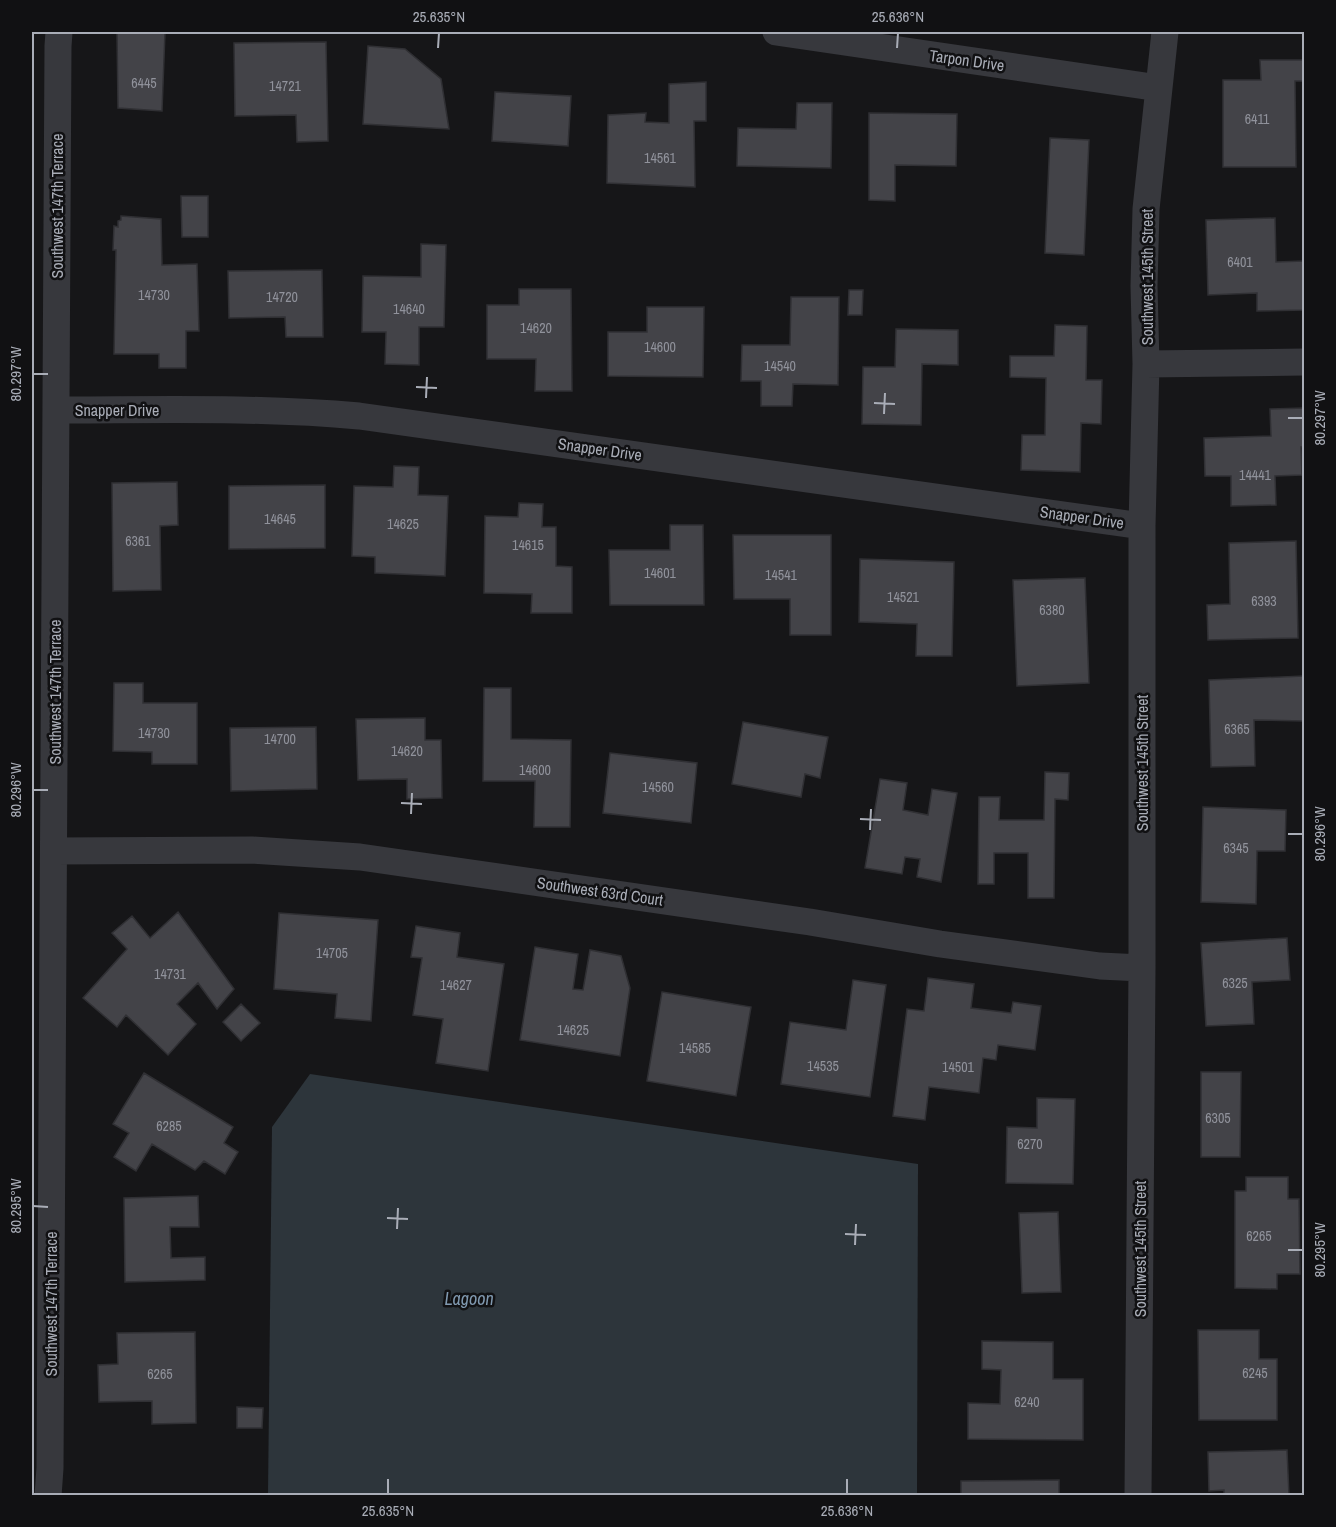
<svg xmlns="http://www.w3.org/2000/svg" width="1336" height="1527" font-family="'Archivo Narrow',sans-serif">
<style>
.water{fill:#2d353b}
.building{fill:#434348;stroke:#303034;stroke-width:1.5}
.lines{fill:none;stroke-linecap:round;stroke-linejoin:round}
.street{stroke:#37383d;stroke-width:27}
.ticks{fill:none;stroke:#a9adb7;stroke-width:2}
.labels{text-anchor:middle;dominant-baseline:central;stroke-width:5;stroke-linejoin:round;paint-order:stroke}
.number-label{font-size:14px;fill:#90929b}
.street-label{font-size:16px;fill:#a9adb7;stroke:#111113}
.water-label{font-size:18px;font-style:italic;fill:#819ab1;stroke:#111113}
.neatline{fill:none;stroke:#a9adb7;stroke-width:2}
.ticks-label{font-size:15px;text-anchor:middle;fill:#a9adb7}
</style>
<rect width="100%" height="100%" fill="#161618"/>
<path class="water" d="M310 1074 918 1164 917 1495H268L272 1127Z"/>
<path class="building" d="M117 32H165L162 111 118 108Z
M326 42 328 141 297 142 296 115 235 116 234 43Z
M368 46 405 49 441 79 449 129 363 124Z
M1260 60H1304V81H1295L1296 167H1223V80H1261Z
M706 82V121H694L695 187 607 183 608 115 646 113 645 122 669 123V84Z
M495 92 571 96 568 146 492 141Z
M797 103H832L831 168 737 166 738 128 796 129Z
M869 113 957 114 956 166 895 165V201L869 200Z
M1050 138 1089 140 1084 255 1045 253Z
M181 196H208V237H182Z
M121 216 161 219 162 265 197 264 199 331H186V368H159V354H114L116 250H113L114 226 118 227V221L121 220Z
M1275 218 1276 262 1304 261V310L1257 311V293L1208 295 1206 220Z
M421 244 446 245 444 327H419V365L385 364 386 332H362L363 276 421 277Z
M322 270 323 337H286L285 317 229 318 228 271Z
M519 289H571L572 391H535L536 359H487V305H519Z
M849 290H863L862 315H848Z
M791 297H839L838 385 793 384 792 406H761V381H741L742 345H790Z
M647 307H704L703 377 608 376V332H647Z
M1055 325 1087 326 1086 380H1102L1101 424 1081 423 1080 472 1021 470 1022 435H1045L1046 378 1010 377V356H1054Z
M896 329 958 330V365L922 364 921 425 862 424 863 367H895Z
M1304 408V447H1301L1302 475 1275 476 1276 505 1231 506V476H1205L1204 438 1271 436 1270 409Z
M394 466 419 467 418 495 448 496 445 576 375 573V557L352 556 354 486 393 487Z
M177 482 178 525 160 526 161 590 113 591 112 483Z
M325 485V548L229 549V486Z
M519 503 543 504 542 527H556V566L572 567V613H531L532 594 484 593 485 516 518 517Z
M670 525H703L704 605H610L609 550H670Z
M733 535H831V635H790V599H734Z
M1296 541 1298 638 1208 640 1207 605 1230 604 1229 543Z
M860 559 954 562 952 656H916L917 624 859 622Z
M1085 578 1089 683 1017 686 1013 580Z
M1304 676V721L1254 720 1255 766 1211 767 1209 680Z
M114 683H143V703H197V764H152V752L113 751Z
M484 688H511V739L571 740 570 827H534L535 781H483Z
M425 718V740H441L442 798 407 799V779L358 780 356 719Z
M743 722 828 737 820 778 805 774 801 797 732 784Z
M316 727 317 789 231 791 230 728Z
M610 753 697 763 691 823 603 813Z
M1045 772 1069 773 1068 800 1055 799 1054 898H1028V853H994V884H978L979 797H1000L999 820H1044Z
M880 779 907 783 903 810 928 815 932 789 957 793 941 882 917 877 920 859 905 857 902 874 865 868Z
M1203 807 1286 810 1285 851H1257L1256 904 1201 902Z
M178 912 234 989 217 1009 198 983 177 1004 196 1024 168 1055 126 1015 117 1027 83 998 127 949 112 933 132 916 150 938Z
M279 913 378 920 371 1021 335 1018 337 994 274 989Z
M416 926 460 933 457 957 504 964 488 1071 436 1063 443 1019 413 1015 422 958 411 957Z
M1287 938 1290 980 1252 982 1254 1024 1206 1026 1201 943Z
M535 947 578 954 573 989 583 990 590 950 621 956 630 988 620 1056 520 1040Z
M928 978 974 984 971 1008 1011 1013 1013 1002 1041 1006 1035 1050 998 1045 996 1060 983 1058 979 1093 929 1087 925 1120 893 1116 907 1009 924 1011Z
M853 980 886 985 870 1097 781 1084 790 1022 846 1030Z
M662 992 751 1007 736 1096 647 1081Z
M241 1004 260 1023 241 1041 223 1022Z
M1201 1072H1241L1240 1157H1201Z
M144 1073 233 1127 224 1143 238 1152 225 1174 204 1161 195 1170 152 1144 136 1171 114 1157 129 1133 113 1124Z
M1037 1098 1075 1099 1073 1184 1006 1183 1007 1127 1037 1128Z
M1246 1177H1288V1199H1299L1300 1274H1277V1289L1235 1288V1191H1246Z
M198 1196 199 1227H170L171 1258 205 1257V1280L125 1282 124 1198Z
M1058 1212 1061 1292 1022 1293 1019 1213Z
M1198 1330H1259V1359H1277V1420H1199Z
M195 1332 196 1423 152 1424V1401L99 1402 98 1365 118 1364 117 1333Z
M982 1341 1053 1342V1379H1083V1440L968 1439V1403L1000 1404 1001 1370 982 1369Z
M237 1407 263 1408 262 1428H237Z
M1287 1450 1289 1496H1224V1490L1209 1491 1208 1452Z
M1059 1480V1496H961V1481Z"/>
<g class="lines">
<path class="street" d="M776 32 1159 88
M1146 364 1304 362
M56 410C157 410 258 407 359 416L1142 526
M54 851 252 850 360 857 810 922 940 944 1100 966 1142 968
M48 1496 50 1468 58 46 59 32
M1138 1496 1142 968V526L1146 364 1144 286 1146 209 1165 32"/>
</g>
<path class="ticks" d="M438 48 439 33M897 48 898 33M33 374H48M416 387 437 388M426 398 427 377M874 403 895 404M884 414 885 393M1288 418H1303M33 790H48M401 803 422 804M411 814 412 793M860 819 881 820M870 830 871 809M1288 834H1303M33 1206 48 1207M387 1218 408 1219M397 1229 398 1208M845 1234 866 1235M855 1245 856 1224M1288 1250H1303M388 1494V1479M847 1494V1479"/>
<g class="labels">
<g class="number-label">
<text x="144" y="83">6445</text>
<text x="285" y="86">14721</text>
<text x="1257" y="119">6411</text>
<text x="660" y="158">14561</text>
<text x="1240" y="262">6401</text>
<text x="154" y="295">14730</text>
<text x="282" y="297">14720</text>
<text x="409" y="309">14640</text>
<text x="536" y="328">14620</text>
<text x="660" y="347">14600</text>
<text x="780" y="366">14540</text>
<text x="1255" y="475">14441</text>
<text x="280" y="519">14645</text>
<text x="403" y="524">14625</text>
<text x="138" y="541">6361</text>
<text x="528" y="545">14615</text>
<text x="660" y="573">14601</text>
<text x="781" y="575">14541</text>
<text x="903" y="597">14521</text>
<text x="1264" y="601">6393</text>
<text x="1052" y="610">6380</text>
<text x="1237" y="729">6365</text>
<text x="154" y="733">14730</text>
<text x="280" y="739">14700</text>
<text x="407" y="751">14620</text>
<text x="535" y="770">14600</text>
<text x="658" y="787">14560</text>
<text x="1236" y="848">6345</text>
<text x="332" y="953">14705</text>
<text x="170" y="974">14731</text>
<text x="1235" y="983">6325</text>
<text x="456" y="985">14627</text>
<text x="573" y="1030">14625</text>
<text x="695" y="1048">14585</text>
<text x="823" y="1066">14535</text>
<text x="958" y="1067">14501</text>
<text x="1218" y="1118">6305</text>
<text x="169" y="1126">6285</text>
<text x="1030" y="1144">6270</text>
<text x="1259" y="1236">6265</text>
<text x="1255" y="1373">6245</text>
<text x="160" y="1374">6265</text>
<text x="1027" y="1402">6240</text>
</g>
<g class="street-label">
<text transform="translate(967 60) rotate(8)">Tarpon Drive</text>
<text transform="translate(57 206) rotate(-90)">Southwest 147th Terrace</text>
<text transform="translate(1147 277) rotate(-90)">Southwest 145th Street</text>
<text x="117" y="410">Snapper Drive</text>
<text transform="translate(600 449) rotate(8)">Snapper Drive</text>
<text transform="translate(1082 517) rotate(8)">Snapper Drive</text>
<text transform="translate(55 692) rotate(-90)">Southwest 147th Terrace</text>
<text transform="translate(1142 763) rotate(-90)">Southwest 145th Street</text>
<text transform="translate(600 891) rotate(8)">Southwest 63rd Court</text>
<text transform="translate(1140 1249) rotate(-90)">Southwest 145th Street</text>
<text transform="translate(51 1304) rotate(-90)">Southwest 147th Terrace</text>
</g>
<g class="water-label">
<text x="469" y="1298">Lagoon</text>
</g>
</g>
<rect width="1336" height="1527" fill="none" stroke="#111113" stroke-width="66"/>
<rect x="33" y="33" width="1270" height="1461" class="neatline"/>
<g class="ticks-label">
<text x="439" y="22">25.635°N</text>
<text x="898" y="22">25.636°N</text>
<text transform="translate(16 374) rotate(-90)" y="5">80.297°W</text>
<text transform="translate(1320 418) rotate(-90)" y="5">80.297°W</text>
<text transform="translate(16 790) rotate(-90)" y="5">80.296°W</text>
<text transform="translate(1320 834) rotate(-90)" y="5">80.296°W</text>
<text transform="translate(16 1206) rotate(-90)" y="5">80.295°W</text>
<text transform="translate(1320 1250) rotate(-90)" y="5">80.295°W</text>
<text x="388" y="1516">25.635°N</text>
<text x="847" y="1516">25.636°N</text>
</g>
</svg>
